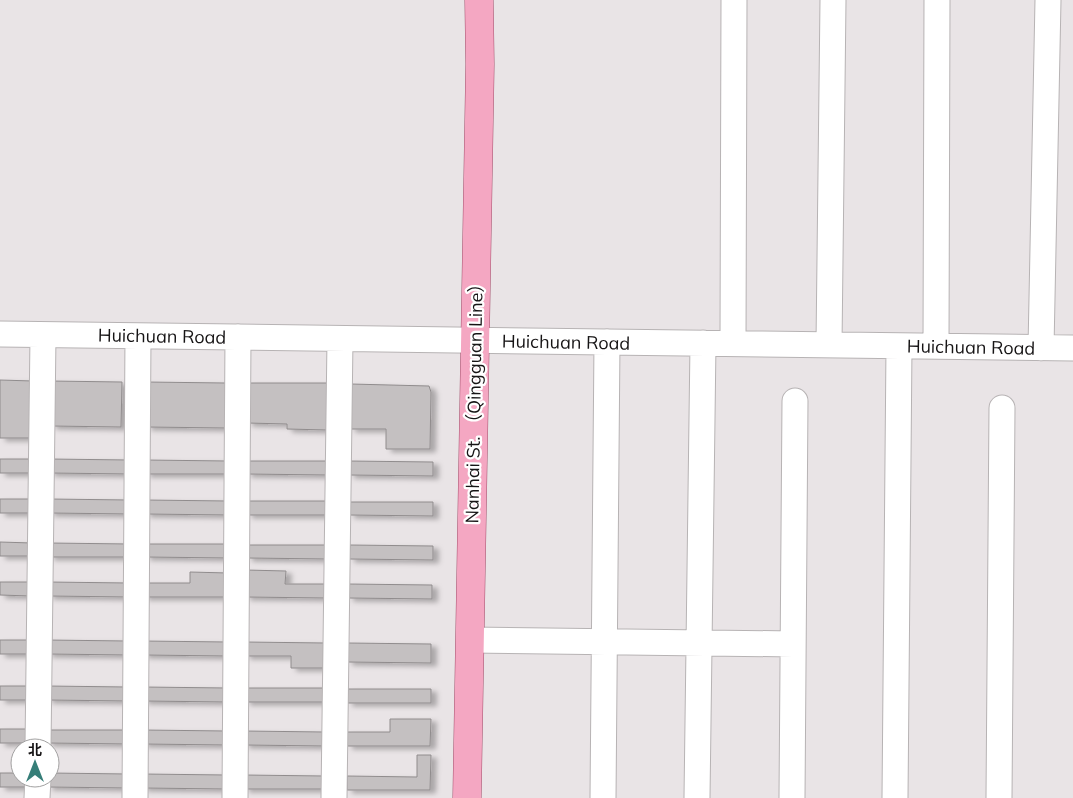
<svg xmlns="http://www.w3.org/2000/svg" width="1073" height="798" font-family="Mulish,'Noto Sans SC',sans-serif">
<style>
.building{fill:#c4c0c1;stroke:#908c8d;filter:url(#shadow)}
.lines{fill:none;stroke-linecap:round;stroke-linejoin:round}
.minor-casing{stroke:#b7b3b4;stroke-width:27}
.major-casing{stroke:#a24e6b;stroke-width:29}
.minor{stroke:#fff;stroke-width:25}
.major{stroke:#f4a7c2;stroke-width:28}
.labels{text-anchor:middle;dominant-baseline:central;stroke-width:4.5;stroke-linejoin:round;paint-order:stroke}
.street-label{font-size:18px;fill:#161415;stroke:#fff}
</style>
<defs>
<filter id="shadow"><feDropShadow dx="5.5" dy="3" stdDeviation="2.5" flood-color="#0004"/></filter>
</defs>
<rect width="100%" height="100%" fill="#e9e4e6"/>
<path class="building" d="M0 380 33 381V438H0Z
M51 381 122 382 121 427 51 426Z
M146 382 226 383V428L146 427Z
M248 383H327V430L287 429V424L247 423Z
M351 384 429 386 431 392 430 449H386V429H350Z
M0 459H31V473H0Z
M49 459 130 460V474L49 473Z
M145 460 229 461V474H145Z
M247 461H328L327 475 246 474Z
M349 461 433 462V476L349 475Z
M0 499H31V513H0Z
M49 499 130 500V514L49 513Z
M145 500 229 501V515L145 514Z
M247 501H328V515H247Z
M349 502H433V516L349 515Z
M0 542 32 543V556H0Z
M49 543 130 544V557H49Z
M145 544H230L229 558 145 557Z
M247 545H328V559L247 558Z
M350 545 433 546V560L349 559Z
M246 570 286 571 285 584H327L326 598 245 597Z
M190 572 228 573V597H143L144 583H190Z
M0 582H30V596L0 595Z
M48 582 129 583V597L48 596Z
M348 584 432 585V599L348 598Z
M0 640H30V654H0Z
M47 640 128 641V655L47 654Z
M143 641 228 642 227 656 143 655Z
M245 642 326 643V668H291V656H245Z
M348 643 431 644V663L347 662Z
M0 686H30V700H0Z
M47 686 128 687V701L47 700Z
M143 687 228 688 227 702 143 701Z
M245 688H326V702H245Z
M348 689H431V703H347Z
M390 719H431L430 746H347V732H390Z
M0 729H29V743H0Z
M47 730H128V744L47 743Z
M143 730 227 731V745L142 744Z
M244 731 325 732V746L244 745Z
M417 755H431L430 790H347V776L417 777Z
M0 773H20V778H29V787H0Z
M50 773 128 774V788L47 787Z
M143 774 227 775V789L142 788Z
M244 775 325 776V789H244Z"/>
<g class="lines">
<defs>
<path id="minor" d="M0 334 1073 348
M733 343 734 0
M829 345 833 0
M936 346 937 0
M1041 348 1048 0
M470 640 793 644
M38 748 43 335
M37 798 38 778
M135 798 138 336
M235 798 238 337
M334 798 340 339
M603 798 607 342
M697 798 703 343
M792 798 795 401
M895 798 899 346
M999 798 1002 408"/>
<path id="major" d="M467 798 480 64 479 0"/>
</defs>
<use href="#minor" class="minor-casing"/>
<use href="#major" class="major-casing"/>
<use href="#minor" class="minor"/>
<use href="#major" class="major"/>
</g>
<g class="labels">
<g class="street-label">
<text transform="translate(162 336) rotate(1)">Huichuan Road</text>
<text transform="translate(566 342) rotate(1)">Huichuan Road</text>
<text transform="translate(971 347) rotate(1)">Huichuan Road</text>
<text transform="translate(474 399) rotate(-89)">Nanhai St. （Qingguan Line）</text>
</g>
</g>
<g transform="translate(35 763)"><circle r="24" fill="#ffffff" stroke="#a2a1a1"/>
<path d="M0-4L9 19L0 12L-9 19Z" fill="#367e78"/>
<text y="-8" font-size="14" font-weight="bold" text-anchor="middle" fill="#161415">北</text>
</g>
</svg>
